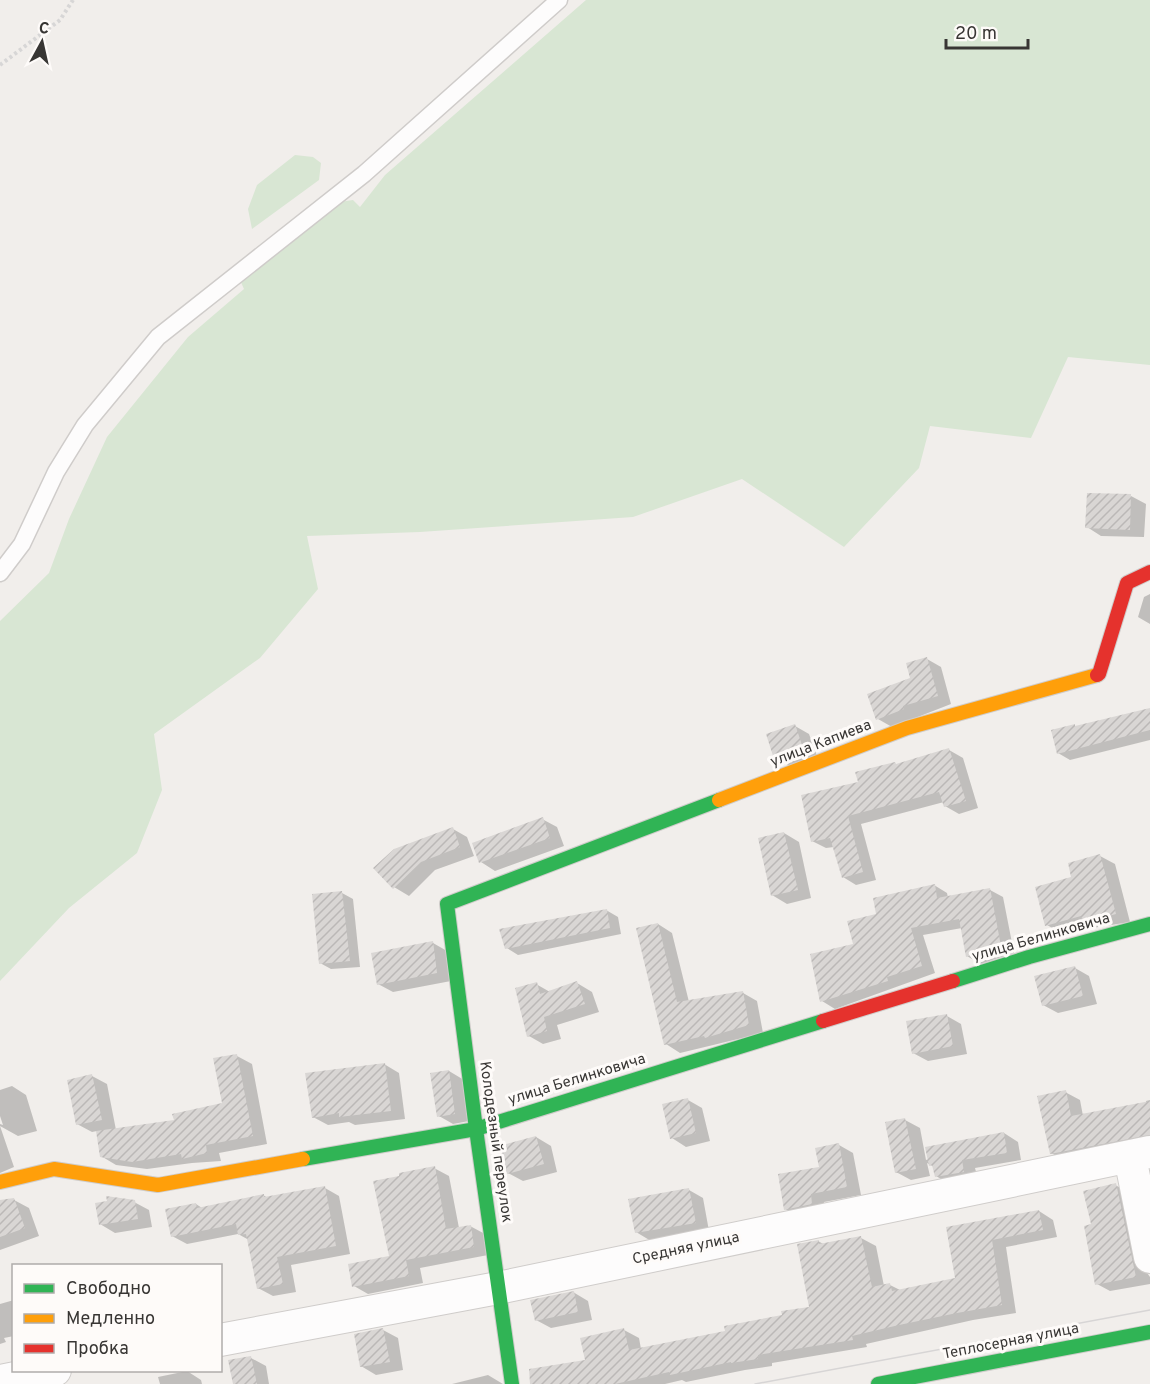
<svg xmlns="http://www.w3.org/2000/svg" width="1150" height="1384" font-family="Overpass,sans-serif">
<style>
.grass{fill:#d8e6d3}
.shadow{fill:#0003}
.building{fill:url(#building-hatch)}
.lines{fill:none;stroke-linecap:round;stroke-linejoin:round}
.lane-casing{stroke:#cfccca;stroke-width:19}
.street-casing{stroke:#cfccca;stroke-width:34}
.fast-casing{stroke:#cfccca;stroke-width:16}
.slow-casing{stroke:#cfccca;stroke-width:16}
.jam-casing{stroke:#cfccca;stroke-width:16}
.path{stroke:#d7d6d6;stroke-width:4;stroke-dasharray:3 3;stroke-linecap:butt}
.lane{stroke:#fdfcfc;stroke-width:16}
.street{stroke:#fdfcfc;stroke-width:32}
.fast{stroke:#30b455;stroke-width:14}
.slow{stroke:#ff9f0a;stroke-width:14}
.jam{stroke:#e5322d;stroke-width:14}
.tram{stroke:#d7d5d5;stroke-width:1.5}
.labels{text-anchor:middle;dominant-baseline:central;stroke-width:6;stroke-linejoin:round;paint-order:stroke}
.street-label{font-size:15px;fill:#383634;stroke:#fefbf9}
</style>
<defs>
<pattern id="building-hatch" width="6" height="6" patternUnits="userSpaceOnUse" patternTransform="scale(1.5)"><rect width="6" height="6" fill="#d9d6d4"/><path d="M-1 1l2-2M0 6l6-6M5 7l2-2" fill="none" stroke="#bbb8b7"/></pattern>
</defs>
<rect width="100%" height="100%" fill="#f1eeeb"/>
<path class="grass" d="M586 0H1150V365L1068 357 1031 438 930 426 919 468 844 547 742 479 633 517 420 532 307 536 318 589 260 658 154 734 162 790 137 853 69 908 0 981V621L49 573 69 519 107 437 188 337 244 289 240 280 333 203 353 200 360 207 385 175Z
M295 155 313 157 321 163 319 180 252 229 248 209 257 185Z"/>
<path class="shadow" d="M1088 494 1131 496 1146 504 1144 537 1101 536 1087 527Z
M1150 594V624L1138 617 1144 597Z
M927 659 941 667 951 704 892 727 878 719 912 679Z
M1150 710V740L1070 760 1058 753 1077 728Z
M795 726 809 734 817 756 790 766 776 758Z
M949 750 963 758 978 808 959 814 945 806 944 802 861 824 876 880 856 885 843 877 834 847 826 848 812 841 859 784 898 765Z
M542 819 557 827 564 846 495 871 481 862 474 844Z
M453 829 467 837 474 856 435 870 409 896 394 887Z
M784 833 799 842 811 898 787 904 772 895Z
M1100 856 1115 864 1130 922 1061 933 1047 925 1073 878Z
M934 885 947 893 948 898 990 890 1003 897 1014 953 980 964 967 956 962 928 923 935 935 973 835 1009 822 1001 854 946 878 915Z
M342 893 353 899 360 967 331 969 320 963Z
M606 910 618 917 621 934 518 955 507 948Z
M658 924 672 933 689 1002 743 993 757 1001 763 1033 680 1053 666 1044Z
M433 943 447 951 451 981 393 992 378 984Z
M1075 968 1089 976 1097 1004 1058 1013 1043 1005Z
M577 983 592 992 599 1012 557 1025 561 1039 543 1044 529 1036 536 984 550 992Z
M947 1016 961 1024 967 1054 928 1061 913 1053Z
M237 1056 252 1064 267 1144 219 1153 221 1161 192 1163 147 1169 116 1165 101 1156 97 1131 92 1132 77 1124 92 1076 107 1084 116 1130 175 1121 223 1104Z
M384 1064 399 1073 405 1119 355 1125 349 1122 328 1125 313 1117Z
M449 1071 464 1080 469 1121 453 1124 439 1116Z
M12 1086 26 1095 37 1131 18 1136 0 1126V1124L3 1125 0 1116V1090Z
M1065 1092 1080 1100 1083 1116 1146 1103V1101L1150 1100V1141L1066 1161 1051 1153Z
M688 1100 702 1108 710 1141 686 1147 672 1138Z
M905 1120 920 1128 926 1160 1004 1133 1018 1142 1021 1160 975 1168 978 1179 951 1185 936 1176 934 1167 927 1163 930 1176 911 1180 896 1172Z
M0 1126 14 1167 0 1173Z
M536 1137 551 1146 557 1172 523 1181 508 1173Z
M839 1145 853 1153 861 1195 824 1202 826 1212 800 1217 785 1209Z
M434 1168 449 1176 459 1228 470 1226 485 1234 488 1255 420 1268 423 1283 368 1294 354 1286 391 1257Z
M1115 1185 1129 1192 1145 1270 1150 1277V1284L1110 1291 1097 1284 1093 1226Z
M325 1188 339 1196 350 1254 291 1265 296 1292 273 1296 258 1288 249 1240 238 1234 187 1244 172 1236 196 1204 202 1208 263 1195 268 1198Z
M689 1190 703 1198 709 1231 651 1241 636 1232Z
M14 1200 29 1208 39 1236 0 1250V1204Z
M134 1202 149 1210 152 1227 115 1233 100 1224Z
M1039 1211 1053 1220 1057 1237 1006 1247 1016 1313 973 1320 915 1333 866 1344 867 1347 772 1363V1366L745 1370 686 1382 682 1380 665 1384H535L587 1361 624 1330 639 1338 641 1349 727 1332 810 1308 818 1241 825 1245 861 1238 876 1246 884 1286 890 1285 902 1291 957 1280 948 1229Z
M573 1292 588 1301 592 1320 551 1328 536 1320Z
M14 1300V1336L4 1338 6 1342 0 1344V1304Z
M383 1330 398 1338 403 1370 376 1375 361 1366Z
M251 1358 266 1366 269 1384H235Z
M187 1371 201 1380 202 1384H160L158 1377Z
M488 1375 503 1384H452Z"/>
<path class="building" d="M1087 493 1131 494 1130 530 1085 528Z
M927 657 938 696 903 706 904 709 876 720 867 694 910 678 906 663Z
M1150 708V730L1057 754 1051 730 1075 724V726Z
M795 724 803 748 774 759 766 734Z
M949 748 966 801 944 807 939 792 848 816 863 872 842 878 830 838 811 842 801 795 858 782 855 772 895 762 896 764Z
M543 817 550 838 479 863 472 843Z
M453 827 460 847 421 862 393 889 373 868 394 849Z
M784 832 798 890 771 896 758 838Z
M1100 854 1116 914 1083 923 1081 916 1045 926 1035 887 1071 877 1068 863Z
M935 884 937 898 990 888 1001 946 966 957 959 919 911 928 922 966 887 977 888 981 820 1002 810 954 853 944 847 921 876 914 873 898Z
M342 891 350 961 319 964 312 894Z
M607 909 610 928 505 949 499 929Z
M658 923 677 1002 743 991 749 1025 705 1038 704 1036 664 1045 636 928Z
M433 941 437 973 377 985 371 953Z
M1075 966 1083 996 1042 1006 1034 976Z
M577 981 585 1004 544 1017 547 1031 527 1037 515 988 537 982 540 994Z
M947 1014 953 1046 912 1054 906 1021Z
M237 1054 253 1136 206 1145 207 1153 182 1159 181 1154 132 1162 100 1157 96 1131 174 1120 172 1114 222 1103 213 1058Z
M385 1063 391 1111 339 1117V1113L312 1118 305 1073Z
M449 1070 455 1114 437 1117 430 1073Z
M92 1074 102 1120 76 1125 67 1080Z
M1066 1090 1071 1116 1150 1101V1135L1050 1154 1037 1096Z
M688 1098 696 1133 670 1139 662 1104Z
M905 1118 916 1169 895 1173 885 1122Z
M1004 1132 1007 1153 962 1160 964 1172 935 1177 932 1165 929 1166 925 1147Z
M536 1136 544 1164 507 1174 499 1146Z
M839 1143 847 1187 811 1194 812 1204 784 1210 778 1174 819 1167 815 1148Z
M435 1166 446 1229 471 1225 474 1247 406 1260 409 1276 352 1287 348 1264 389 1256 373 1181 399 1176V1173Z
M1116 1183 1136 1277 1095 1285 1084 1226 1091 1224 1083 1191Z
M325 1186 336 1246 277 1257 283 1284 257 1289 246 1234 238 1235 236 1224 171 1237 165 1209 196 1203 197 1208 264 1194V1197Z
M689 1188 696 1223 635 1233 628 1199Z
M106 1196 135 1200 138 1219 99 1225 95 1203 107 1201Z
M14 1198 25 1228 0 1237V1200Z
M1039 1210 1043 1230 992 1240 1002 1305 957 1313 899 1325 852 1336 853 1340 758 1355V1359L731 1363V1362L670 1375 669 1372 615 1384H530L529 1369 585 1360 580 1338 624 1328 629 1350 725 1331 724 1326 782 1315 781 1311 809 1307 797 1244 819 1240V1244L861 1236 872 1287 890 1283 892 1291 955 1278 946 1227Z
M574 1291 578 1312 535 1321 530 1300Z
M383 1328 390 1362 360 1367 354 1334Z
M251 1356 257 1384H233L228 1360Z"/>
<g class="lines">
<defs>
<path id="lane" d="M0 573 22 544 56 472 85 425 158 337 364 174 559 0"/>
<path id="street" d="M1130 1157 1150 1257
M220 1340 498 1288 1150 1152
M0 1381 55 1370"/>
<path id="fast" d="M953 981 1029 957 1150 924
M303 1159 476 1129 823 1021
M512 1384 476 1129 447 904 719 800
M878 1384 1150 1332"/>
<path id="slow" d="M719 800 907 728 1097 675
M0 1182 54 1169 158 1185 303 1159"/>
<path id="jam" d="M1097 675 1099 674 1127 583 1150 572
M823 1021 953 981"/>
</defs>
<use href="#lane" class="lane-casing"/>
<use href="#street" class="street-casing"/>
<use href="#fast" class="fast-casing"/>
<use href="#slow" class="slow-casing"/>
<use href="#jam" class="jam-casing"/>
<path class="path" d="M0 65 60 20 73 0"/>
<use href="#lane" class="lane"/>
<use href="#street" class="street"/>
<use href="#fast" class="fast"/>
<use href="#slow" class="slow"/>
<use href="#jam" class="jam"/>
<path class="tram" d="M755 1384 1150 1310"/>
</g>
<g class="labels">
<g class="street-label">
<text transform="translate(821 744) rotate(-21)">улица Капиева</text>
<text transform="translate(1041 938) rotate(-16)">улица Белинковича</text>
<text transform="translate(577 1080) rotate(-17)">улица Белинковича</text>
<text transform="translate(495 1142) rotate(82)">Колодезный переулок</text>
<text transform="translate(686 1249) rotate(-12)">Средняя улица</text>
<text transform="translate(1011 1342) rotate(-11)">Теплосерная улица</text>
</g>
</g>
<rect x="12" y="1264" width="210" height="108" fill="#fefbf9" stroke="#afacaa" stroke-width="1.5"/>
<rect x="24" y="1284" width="30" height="9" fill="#30b455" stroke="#afacaa" stroke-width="1.5"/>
<text x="66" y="1294" font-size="18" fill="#383634">Свободно</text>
<rect x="24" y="1314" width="30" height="9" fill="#ff9f0a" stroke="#afacaa" stroke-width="1.5"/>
<text x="66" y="1324" font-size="18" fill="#383634">Медленно</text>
<rect x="24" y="1344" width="30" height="9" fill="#e5322d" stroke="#afacaa" stroke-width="1.5"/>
<text x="66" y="1354" font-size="18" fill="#383634">Пробка</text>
<g transform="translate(42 42) rotate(8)" stroke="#fefbf9" stroke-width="4.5" paint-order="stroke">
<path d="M0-4.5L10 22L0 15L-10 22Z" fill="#383634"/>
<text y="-9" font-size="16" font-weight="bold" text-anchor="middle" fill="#383634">С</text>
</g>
<path d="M946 39v9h82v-9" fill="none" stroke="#383634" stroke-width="3"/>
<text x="955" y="39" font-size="18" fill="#383634" stroke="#fefbf9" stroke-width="4.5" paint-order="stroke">20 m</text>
</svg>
